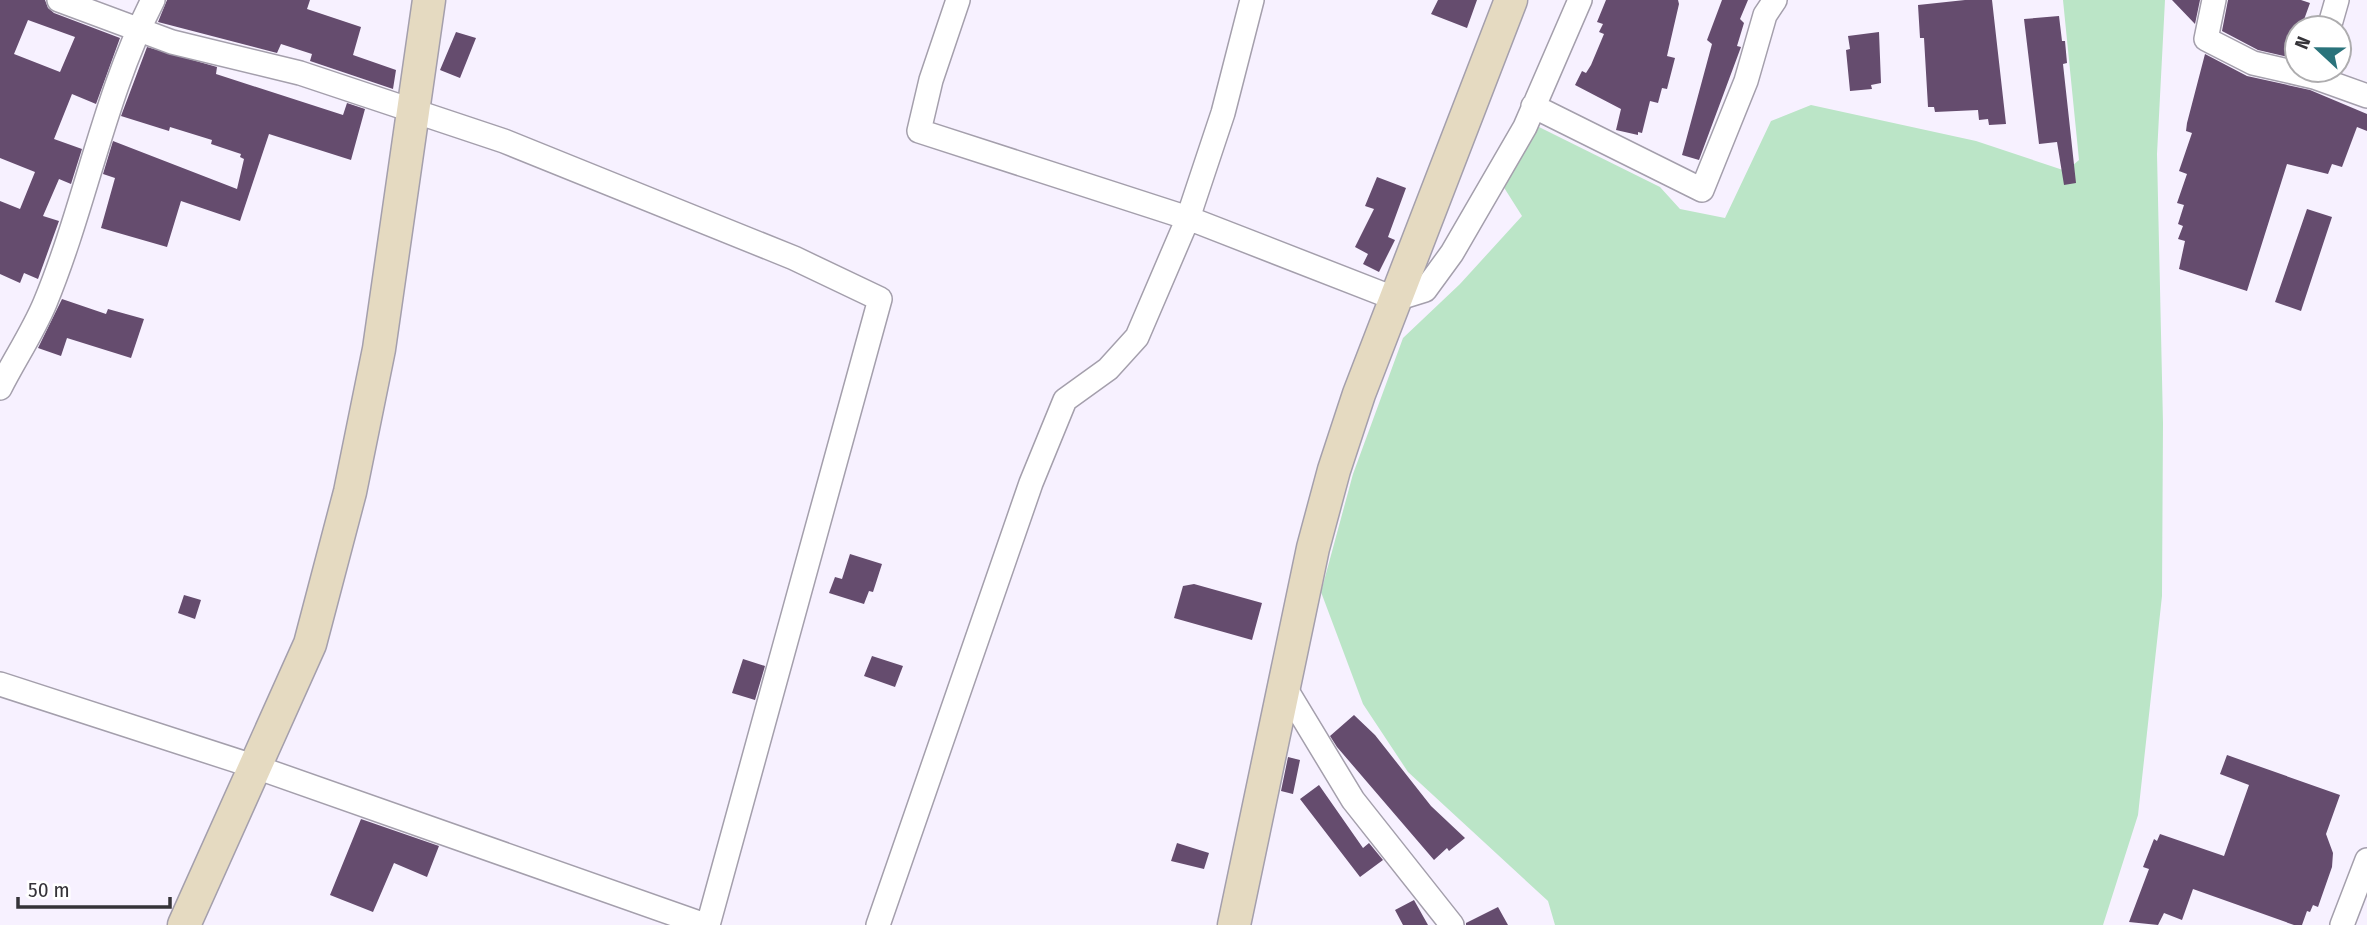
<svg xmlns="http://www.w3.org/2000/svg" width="2367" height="925" font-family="'Fira Sans Condensed',sans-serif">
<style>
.green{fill:#bbe5c7}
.building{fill:#654c6e;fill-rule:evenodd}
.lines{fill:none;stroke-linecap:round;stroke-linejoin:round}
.street-casing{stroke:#a49fac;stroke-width:26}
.secondary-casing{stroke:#a49fac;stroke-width:35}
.street{stroke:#fff;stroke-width:23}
.secondary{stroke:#e5dac1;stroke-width:32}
</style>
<rect width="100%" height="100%" fill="#f7f1ff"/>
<path class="green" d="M2063 0H2165L2157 154 2163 423 2162 596 2138 815 2103 925H1555L1548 901 1408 772 1363 704 1321 592 1353 474 1403 338 1460 284 1522 216 1503 186 1539 127 1660 187 1680 209 1725 218 1771 121 1811 105 1976 141 2066 171 2079 160Z"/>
<path class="building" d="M0 0H45L48 8 54 13 120 38 96 104 72 94 54 139 82 149 71 184 59 179 43 216 59 221 38 279 24 273 20 283 0 274V201L20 209 35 172 0 158ZM28 20 75 37 60 72 14 54Z
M167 0H310L307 9 361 27 353 55 396 70 393 89 310 61 312 54 281 44 277 53 158 22Z
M1438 0H1477L1467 28 1431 14Z
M1606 0H1678L1679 4 1667 56 1675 58 1667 89 1662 88 1658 103 1650 101 1642 133 1638 132V135L1616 130 1621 109 1575 85 1582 71 1586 73 1591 65 1604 34 1599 32 1603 24 1597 22Z
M1722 0H1748L1740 19 1744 23 1737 46 1741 47 1699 160 1682 155 1712 44 1707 40Z
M1965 0H1992L2006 124 1989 125 1988 119 1979 120 1978 110 1935 112 1934 107H1928L1924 38H1920L1918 5Z
M2172 0H2200L2195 24Z
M2228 0H2301L2310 3 2301 28H2297V59L2258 50 2222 31Z
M2059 16 2062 41H2065L2067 63 2063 64 2076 183 2064 185 2057 142 2039 144 2024 19Z
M456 32 476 38 460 78 440 70Z
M1879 32 1881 83 1871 85 1872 89 1850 91 1846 50 1850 49 1848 36Z
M147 47 217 67 216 74 343 115 347 103 365 109 351 160 269 134 240 221 181 201 167 247 101 228 115 178 103 174 113 141 237 189 244 159 240 157 241 154 211 144 212 140 170 127 169 131 121 116Z
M2205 54 2247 76 2310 90 2367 114V131L2357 127 2342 167 2332 164 2328 174 2287 164 2247 291 2179 269 2185 241 2178 239 2183 226 2178 224 2184 205 2177 203 2187 174 2179 171 2192 133 2186 131 2187 123Z
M1377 177 1406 188 1388 237 1395 240 1379 272 1363 264 1368 254 1355 247 1374 209 1365 206Z
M2307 209 2332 217 2301 311 2275 302Z
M62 299 106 314 108 309 144 319 131 358 67 338 61 356 38 348Z
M850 554 882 564 873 592 869 591 864 604 829 593 835 577 842 579Z
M1194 584 1262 603 1252 640 1174 618 1183 586Z
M184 595 201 600 195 619 178 613Z
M872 656 903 666 895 687 864 676Z
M743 659 765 666 755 700 732 693Z
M1354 715 1375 735 1431 806 1465 838 1449 851 1447 848 1434 860 1337 747 1330 736Z
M2227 755 2340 795 2326 834 2333 853 2332 867 2318 907 2313 905 2310 912 2307 911 2302 925H2294L2193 889 2182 920 2164 913 2158 925 2129 922 2149 869 2143 867 2154 839 2157 841 2160 834 2224 856 2249 785 2220 774Z
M1288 757 1300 760 1293 794 1281 791Z
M1319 785 1363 848 1369 843 1383 860 1360 877 1300 799Z
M361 819 439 846 427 877 394 863 373 912 330 895Z
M1177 843 1209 853 1204 869 1171 861Z
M1414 900 1428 925H1403L1395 910Z
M1498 907 1508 925H1466V923Z"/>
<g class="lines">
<defs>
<path id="street" d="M59 0 172 42 300 73 504 141 794 258 880 299 708 925
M958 0 931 80 919 131 1188 218 1396 299 1425 290 1452 253 1525 127 1580 0
M2214 0 2206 39 2253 63 2314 77 2367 96
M2329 28 2337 0
M1533 106 1702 190 1746 81 1765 15 1775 0
M0 388C14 360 33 332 45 303 86 204 104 95 153 0
M0 684 256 767 705 925
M1284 686 1353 800 1452 925
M878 925 1031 483 1065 400 1108 369 1137 337 1188 218 1223 113 1252 0
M2342 925 2367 860"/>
<path id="secondary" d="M184 925 310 644 350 492 379 349 429 0
M1234 925 1313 548 1334 470 1359 394 1511 0"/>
</defs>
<use href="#street" class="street-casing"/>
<use href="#secondary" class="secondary-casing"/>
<use href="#street" class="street"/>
<use href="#secondary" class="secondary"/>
</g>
<g transform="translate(2318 49) rotate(292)"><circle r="33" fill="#ffffff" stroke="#aeadaf" stroke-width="2"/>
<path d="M0-5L12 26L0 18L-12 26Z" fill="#2a737b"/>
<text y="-10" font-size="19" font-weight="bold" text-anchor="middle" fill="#353338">N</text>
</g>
<path d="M18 897v10h152v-10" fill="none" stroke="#353338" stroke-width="3.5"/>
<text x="28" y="897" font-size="21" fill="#353338" stroke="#ffffff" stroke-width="5" paint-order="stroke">50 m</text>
</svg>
